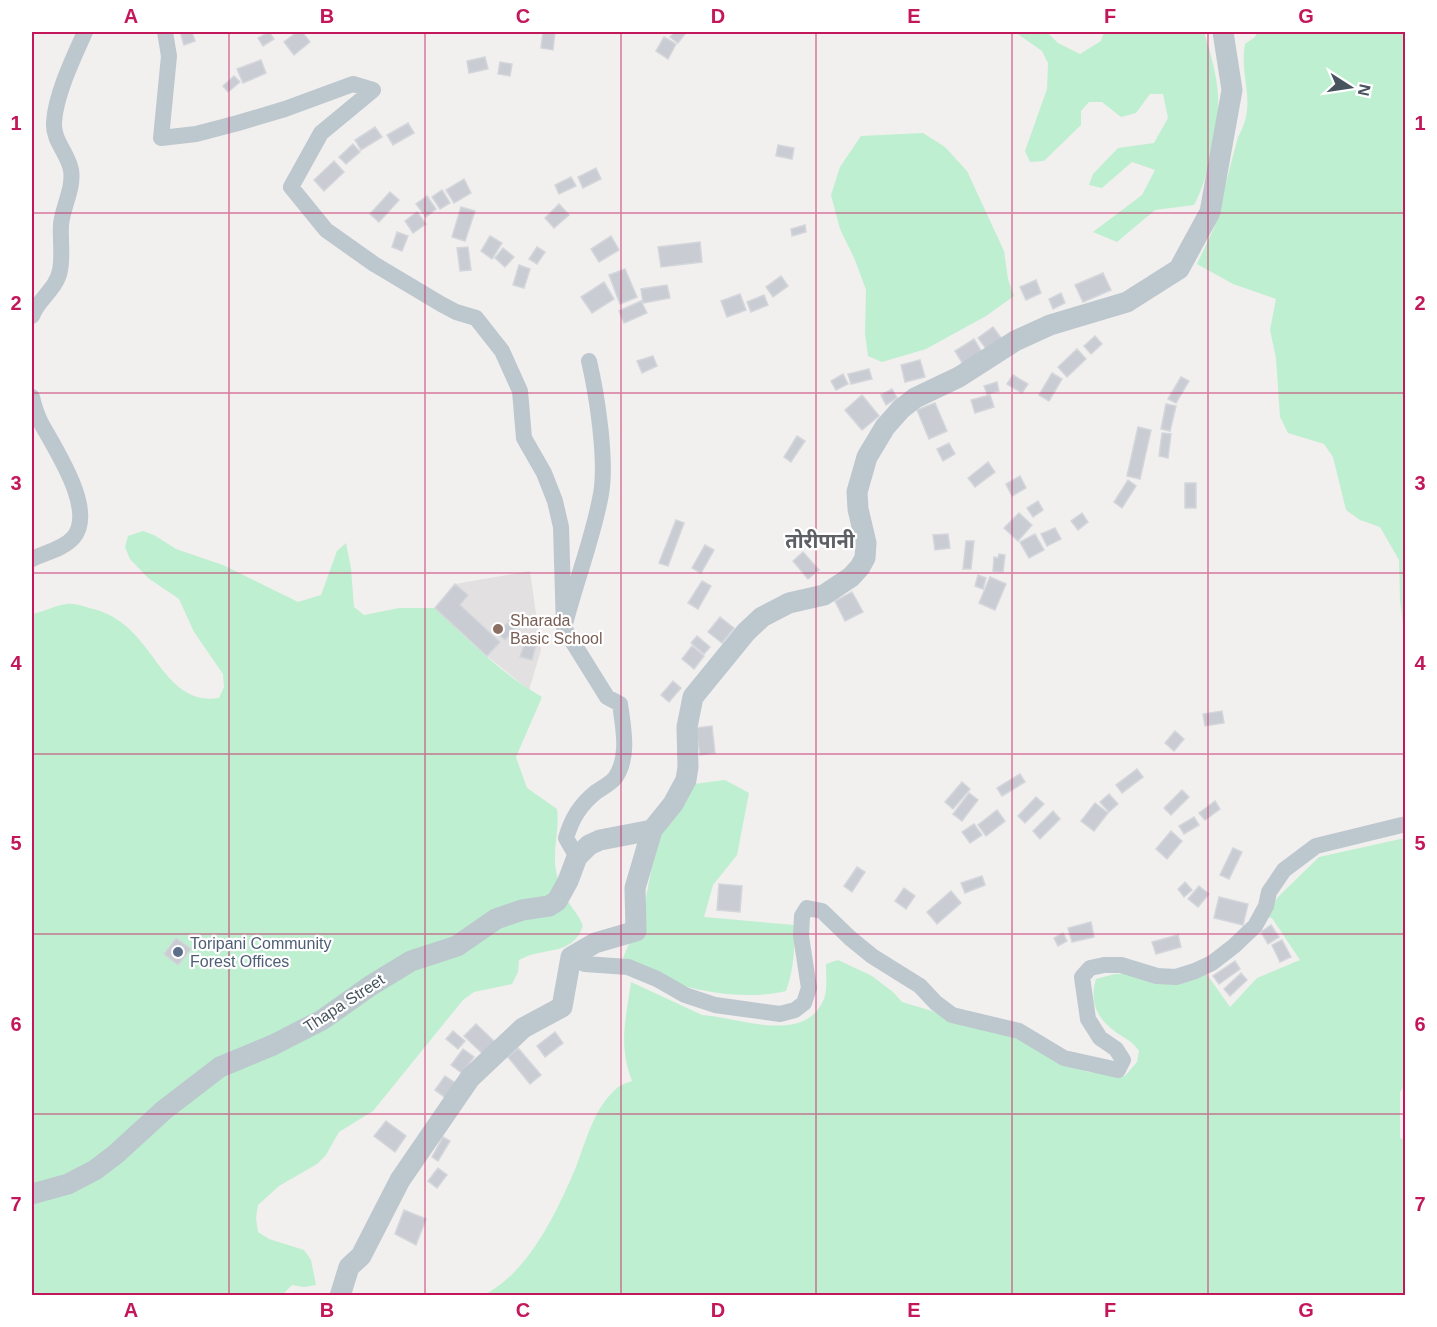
<svg xmlns="http://www.w3.org/2000/svg" width="1437" height="1327" font-family="Arial,'Noto Sans Devanagari',sans-serif">
<style>
.education{fill:#e3e0e1}
.green{fill:#beefd0}
.building{fill:#c9ccd2;stroke:#d3d6db;stroke-width:1.5}
.lines{fill:none;stroke-linecap:round;stroke-linejoin:round}
.minor{stroke:#bdc7ce;stroke-width:16}
.tertiary{stroke:#bdc7ce;stroke-width:21}
.grid{fill:none;stroke:#c2185b;stroke-width:1.5;stroke-opacity:0.55}
.education-dot{fill:#8d6e63;stroke:#fff;stroke-width:2}
.service-dot{fill:#5c6f8a;stroke:#fff;stroke-width:2}
.labels{text-anchor:middle;dominant-baseline:central;stroke-width:4.5;stroke-linejoin:round;paint-order:stroke}
.education-label{font-size:16px;fill:#785e54;stroke:#fff;text-anchor:start}
.service-label{font-size:16px;fill:#4e5e75;stroke:#fff;text-anchor:start}
.street-label{font-size:16px;fill:#47535d;stroke:#fff}
.quarter-label{font-size:20px;font-weight:bold;fill:#5c6064;stroke:#fff}
.neatline{fill:none;stroke:#c2185b;stroke-width:2}
.grid-label{font-size:20px;text-anchor:middle;font-weight:bold;fill:#c2185b}
</style>
<rect width="100%" height="100%" fill="#f2efef"/>
<path class="education" d="M530 571 541 650 529 690 487 656 435 608 455 584Z"/>
<path class="green" d="M1015 32H1047L1058 43 1080 54 1101 41 1104 32H1204C1210 52 1217 74 1218 96 1220 124 1208 180 1194 205L1155 210 1117 242 1093 232 1142 195 1155 170 1132 162 1102 188 1089 185 1093 174 1118 148 1154 143 1168 118 1163 94H1150L1136 113 1121 117 1102 102H1089L1081 111V125L1044 161 1030 162 1025 151 1047 89 1048 63 1042 51Z
M1257 32H1405V641L1400 600 1399 560 1380 527 1360 520 1346 510 1333 457 1324 444 1288 433 1280 417 1276 358 1270 330 1276 299 1233 284 1197 264 1214 228 1238 137C1258 102 1239 80 1245 44L1255 37Z
M923 133 945 147 967 171 1004 251 1008 279 1014 296 986 316 926 349 882 362 868 356 865 334 866 290 855 260 840 229 831 195 840 167 861 136Z
M143 531 154 535 176 549 223 565 298 602 321 595 337 551 346 543 351 568 354 607 364 615 399 608H435C468 639 502 675 542 697L516 757 527 788 557 809C560 830 552 850 556 871 558 881 565 897 571 906 576 913 580 918 583 926 572 957 544 946 519 960L518 972 512 984 474 992 463 1000 373 1111 339 1132 326 1155 317 1164 279 1186 258 1205 256 1218 258 1232 269 1239 304 1250 311 1260 316 1285 304 1287 292 1285 281 1296H32V614C44 612 55 605 67 604 73 603 83 606 89 608 148 620 154 683 197 697 204 699 211 699 219 698L224 687 223 674 194 632 179 599 148 578 130 559 125 547 128 536Z
M725 780 749 793 737 855 713 885 704 917 794 925C795 948 794 969 786 991 759 998 719 995 692 988 673 984 642 967 623 958L644 908 652 866 654 841 686 785Z
M1405 838 1406 1085 1400 1092V1138L1406 1140 1405 1295 482 1296C528 1274 557 1212 576 1167 586 1141 594 1108 616 1089 620 1085 627 1083 632 1081 618 1045 626 1018 631 982L702 1015C737 1017 803 1045 823 1001 828 991 826 975 826 964L838 960 872 976 893 992 902 1002 932 1011 950 1020 1027 1040 1072 1066 1088 1072 1125 1076 1137 1062 1139 1051C1131 1040 1127 1040 1117 1033 1097 1019 1089 1002 1096 979L1115 974 1206 973 1230 1007 1257 978 1300 960 1272 918 1265 917 1278 897 1319 857Z"/>
<path class="building" d="M180 32H192L195 41 184 45Z
M269 32 274 39 263 46 258 38Z
M297 32H302L310 42 294 55 284 42Z
M543 32H555L553 50 541 48Z
M675 32H682L685 34 678 43 670 37Z
M664 37 676 44 668 59 656 51Z
M485 57 488 69 469 73 467 61Z
M261 60 266 73 243 83 237 69Z
M500 62 512 64 510 76 498 74Z
M234 76 240 82 228 92 223 86Z
M408 123 414 133 393 145 387 135Z
M375 127 382 137 361 150 355 140Z
M353 144 360 152 346 164 339 157Z
M778 145 794 148 792 159 776 156Z
M334 161 344 172 324 191 314 180Z
M596 168 601 179 583 188 578 177Z
M571 177 576 186 559 194 555 185Z
M464 179 471 193 454 203 446 190Z
M442 190 450 203 440 209 432 197Z
M390 192 399 200 379 222 370 214Z
M427 196 436 209 426 217 416 204Z
M559 204 569 215 554 228 545 218Z
M461 207 475 211 465 241 452 237Z
M417 212 426 224 413 233 405 221Z
M805 225 806 232 792 236 791 229Z
M397 232 408 236 402 251 392 247Z
M490 236 502 243 492 259 481 251Z
M611 236 619 250 599 262 591 249Z
M700 242 702 262 661 267 658 247Z
M468 247 471 270 460 271 457 248Z
M537 247 545 252 537 264 529 259Z
M503 248 514 257 505 267 495 258Z
M519 265 530 269 524 288 513 285Z
M625 269 637 297 620 304 609 275Z
M1103 273 1111 290 1083 302 1075 285Z
M781 276 788 286 773 297 766 287Z
M1036 280 1041 293 1026 300 1020 287Z
M604 282 614 299 592 313 581 297Z
M667 285 670 298 643 303 641 289Z
M1061 293 1065 303 1053 309 1049 299Z
M740 294 746 310 727 317 721 301Z
M764 295 768 305 751 312 747 302Z
M641 301 647 313 624 323 619 311Z
M993 327 1002 339 987 350 978 338Z
M1095 336 1102 344 1091 354 1084 346Z
M974 339 983 354 964 366 955 351Z
M1077 349 1086 359 1067 377 1058 367Z
M653 356 657 366 642 373 637 361Z
M920 360 925 377 905 382 901 365Z
M869 369 872 379 851 384 848 374Z
M1052 373 1062 379 1049 401 1039 395Z
M843 374 848 384 836 390 831 381Z
M1013 375 1028 384 1022 393 1007 384Z
M1181 377 1189 381 1176 403 1168 399Z
M997 382 999 391 987 394 984 386Z
M892 389 897 398 886 405 881 395Z
M862 395 879 416 862 430 845 410Z
M990 395 994 407 975 413 971 400Z
M935 403 947 431 929 439 917 410Z
M1166 404 1176 406 1170 431 1161 429Z
M1138 427 1151 430 1140 479 1127 476Z
M1162 433 1171 434 1168 458 1159 456Z
M797 436 805 441 791 462 784 457Z
M949 443 955 454 943 461 937 449Z
M988 462 995 472 975 487 968 478Z
M1020 476 1026 488 1012 496 1006 484Z
M1128 480 1136 486 1122 508 1114 502Z
M1185 483H1196V508H1185Z
M1038 501 1043 510 1033 517 1027 508Z
M1019 513 1032 525 1018 541 1004 528Z
M1082 513 1088 522 1078 530 1071 521Z
M676 520 684 523 668 566 659 563Z
M1055 528 1061 539 1047 546 1041 534Z
M948 534 950 548 935 550 933 535Z
M1035 534 1044 550 1029 558 1020 542Z
M966 541H974L971 569H963Z
M705 545 714 550 701 573 692 568Z
M803 552 819 570 808 579 793 561Z
M999 554 1005 555 1003 572 993 571 994 557 998 558Z
M978 575 986 578 983 589 975 586Z
M990 577 1006 584 995 610 979 603Z
M702 581 711 586 698 609 688 603Z
M455 584 468 595 460 605 500 642 487 656 435 608Z
M852 592 863 612 845 621 835 601Z
M516 614 523 621 505 640 497 633Z
M720 617 734 628 722 643 708 632Z
M697 636 710 647 704 654 691 643Z
M526 638 537 642 532 660 520 657Z
M692 646 704 656 694 669 682 659Z
M673 681 681 688 669 702 661 695Z
M1222 711 1224 723 1205 726 1203 714Z
M712 726 715 753 700 755 696 728Z
M1175 731 1184 739 1174 751 1165 743Z
M1137 769 1143 777 1122 793 1116 785Z
M1020 774 1025 782 1002 796 997 788Z
M962 782 970 789 953 809 945 802Z
M1182 790 1189 797 1171 815 1164 808Z
M969 793 978 800 962 821 953 814Z
M1109 794 1118 804 1109 812 1100 802Z
M1036 797 1044 804 1025 823 1018 816Z
M1215 801 1220 809 1205 820 1199 813Z
M1095 803 1108 813 1094 831 1081 821Z
M997 810 1005 821 986 836 978 825Z
M1053 811 1060 819 1040 839 1033 831Z
M1194 817 1199 825 1184 834 1179 826Z
M974 824 982 835 970 843 962 832Z
M1171 831 1182 841 1167 859 1156 849Z
M1233 848 1242 852 1229 879 1220 875Z
M857 867 865 872 852 892 844 886Z
M982 876 985 885 965 893 961 883Z
M1185 882 1192 890 1184 897 1178 889Z
M719 884 742 886 740 912 717 910Z
M1199 886 1209 894 1198 907 1188 899Z
M904 888 915 896 906 909 895 901Z
M951 891 961 903 937 924 927 912Z
M1219 897 1248 904 1243 925 1214 918Z
M1091 922 1094 937 1072 942 1068 928Z
M1271 925 1279 937 1268 944 1261 932Z
M1063 933 1067 941 1058 946 1054 938Z
M1178 935 1181 947 1156 954 1152 942Z
M176 938 191 949 178 965 164 954Z
M1282 940 1291 957 1280 962 1272 945Z
M1235 961 1240 969 1219 984 1213 976Z
M1241 973 1247 980 1230 996 1224 989Z
M476 1024 495 1042 483 1054 464 1036Z
M453 1031 465 1041 458 1049 446 1039Z
M555 1032 563 1043 545 1057 537 1046Z
M518 1048 541 1075 530 1084 508 1057Z
M463 1049 474 1057 462 1073 451 1065Z
M445 1076 457 1084 447 1099 435 1090Z
M386 1121 406 1136 395 1152 374 1136Z
M443 1137 450 1141 438 1161 432 1157Z
M438 1168 447 1175 437 1188 428 1181Z
M404 1210 426 1219 416 1245 395 1234Z"/>
<g class="lines">
<path class="minor" d="M165 32 169 56 161 138 196 134 238 123 285 109 353 84 373 90 321 133 291 187 326 230 374 264 441 304 456 312 476 318 502 351 520 391 524 438 544 473 555 501 561 527 564 628
M32 316C38 299 57 289 60 270 63 255 60 239 61 224 63 206 74 188 71 170 68 153 53 141 54 123 55 96 74 56 85 32
M32 397C34 406 37 415 41 423 55 449 97 511 73 538 63 549 44 553 32 559
M577 857 566 838C572 818 580 805 596 792 602 788 611 783 615 778 630 757 623 727 620 704L607 697 564 628C575 583 593 539 601 494 607 460 597 395 589 361
M571 957 585 964 628 967 657 979 685 995 715 1005 780 1014 795 1010 804 1003 809 988 801 936 802 916 807 908 822 911 850 938 872 956 920 986 936 1003 952 1015 1019 1031 1064 1058 1118 1070 1123 1060 1116 1049 1100 1038 1088 1019 1082 977 1090 968 1104 965H1121L1157 976 1176 977 1195 971 1212 963 1234 946 1255 926 1266 906 1269 892 1284 870 1316 846 1406 824"/>
<path class="tertiary" d="M32 1194 68 1184 95 1170 116 1154 164 1110 220 1067 273 1045 322 1020 370 986 411 961 457 946 496 919 522 910 549 906 557 901 568 881 577 857 589 845 600 840 652 830
M340 1296 349 1267 361 1256 400 1180 470 1078 523 1028 562 1007 571 957 595 943 636 931 635 888 652 830 673 804 686 780 688 767 687 727 693 697 746 632 762 617 789 603 824 595 851 577 860 567 865 558 866 543 858 509 857 492 867 457 885 427 901 409 915 398 959 377 1015 341 1050 325 1127 302 1179 269 1210 212 1232 90 1223 32"/>
</g>
<path class="grid" d="M229 32V1296M425 32V1296M621 32V1296M816 32V1296M1012 32V1296M1208 32V1296M32 213H1406M32 393H1406M32 573H1406M32 754H1406M32 934H1406M32 1114H1406"/>
<circle class="education-dot" cx="498" cy="629" r="6"/>
<circle class="service-dot" cx="178" cy="952" r="6"/>
<g class="labels">
<g class="education-label">
<text x="510" y="620">Sharada<tspan x="510" dy="18">Basic School</tspan></text>
</g>
<g class="service-label">
<text x="190" y="943">Toripani Community<tspan x="190" dy="18">Forest Offices</tspan></text>
</g>
<g class="street-label">
<text transform="translate(344 1003) rotate(-33)">Thapa Street</text>
</g>
<g class="quarter-label">
<text x="820" y="541">तोरीपानी</text>
</g>
</g>
<rect width="1437" height="1327" fill="none" stroke="#ffffff" stroke-width="66"/>
<g transform="translate(1350 87) rotate(102)" stroke="#ffffff" stroke-width="4.5" paint-order="stroke">
<path d="M0-4.5L10 22L0 15L-10 22Z" fill="#47535d"/>
<text y="-9" font-size="16" font-weight="bold" text-anchor="middle" fill="#47535d">N</text>
</g>
<rect x="33" y="33" width="1371" height="1261" class="neatline"/>
<g class="grid-label">
<text x="131" y="23">A</text>
<text x="327" y="23">B</text>
<text x="523" y="23">C</text>
<text x="718" y="23">D</text>
<text x="914" y="23">E</text>
<text x="1110" y="23">F</text>
<text x="1306" y="23">G</text>
<text x="16" y="130">1</text>
<text x="1420" y="130">1</text>
<text x="16" y="310">2</text>
<text x="1420" y="310">2</text>
<text x="16" y="490">3</text>
<text x="1420" y="490">3</text>
<text x="16" y="670">4</text>
<text x="1420" y="670">4</text>
<text x="16" y="850">5</text>
<text x="1420" y="850">5</text>
<text x="16" y="1031">6</text>
<text x="1420" y="1031">6</text>
<text x="16" y="1211">7</text>
<text x="1420" y="1211">7</text>
<text x="131" y="1317">A</text>
<text x="327" y="1317">B</text>
<text x="523" y="1317">C</text>
<text x="718" y="1317">D</text>
<text x="914" y="1317">E</text>
<text x="1110" y="1317">F</text>
<text x="1306" y="1317">G</text>
</g>
</svg>
